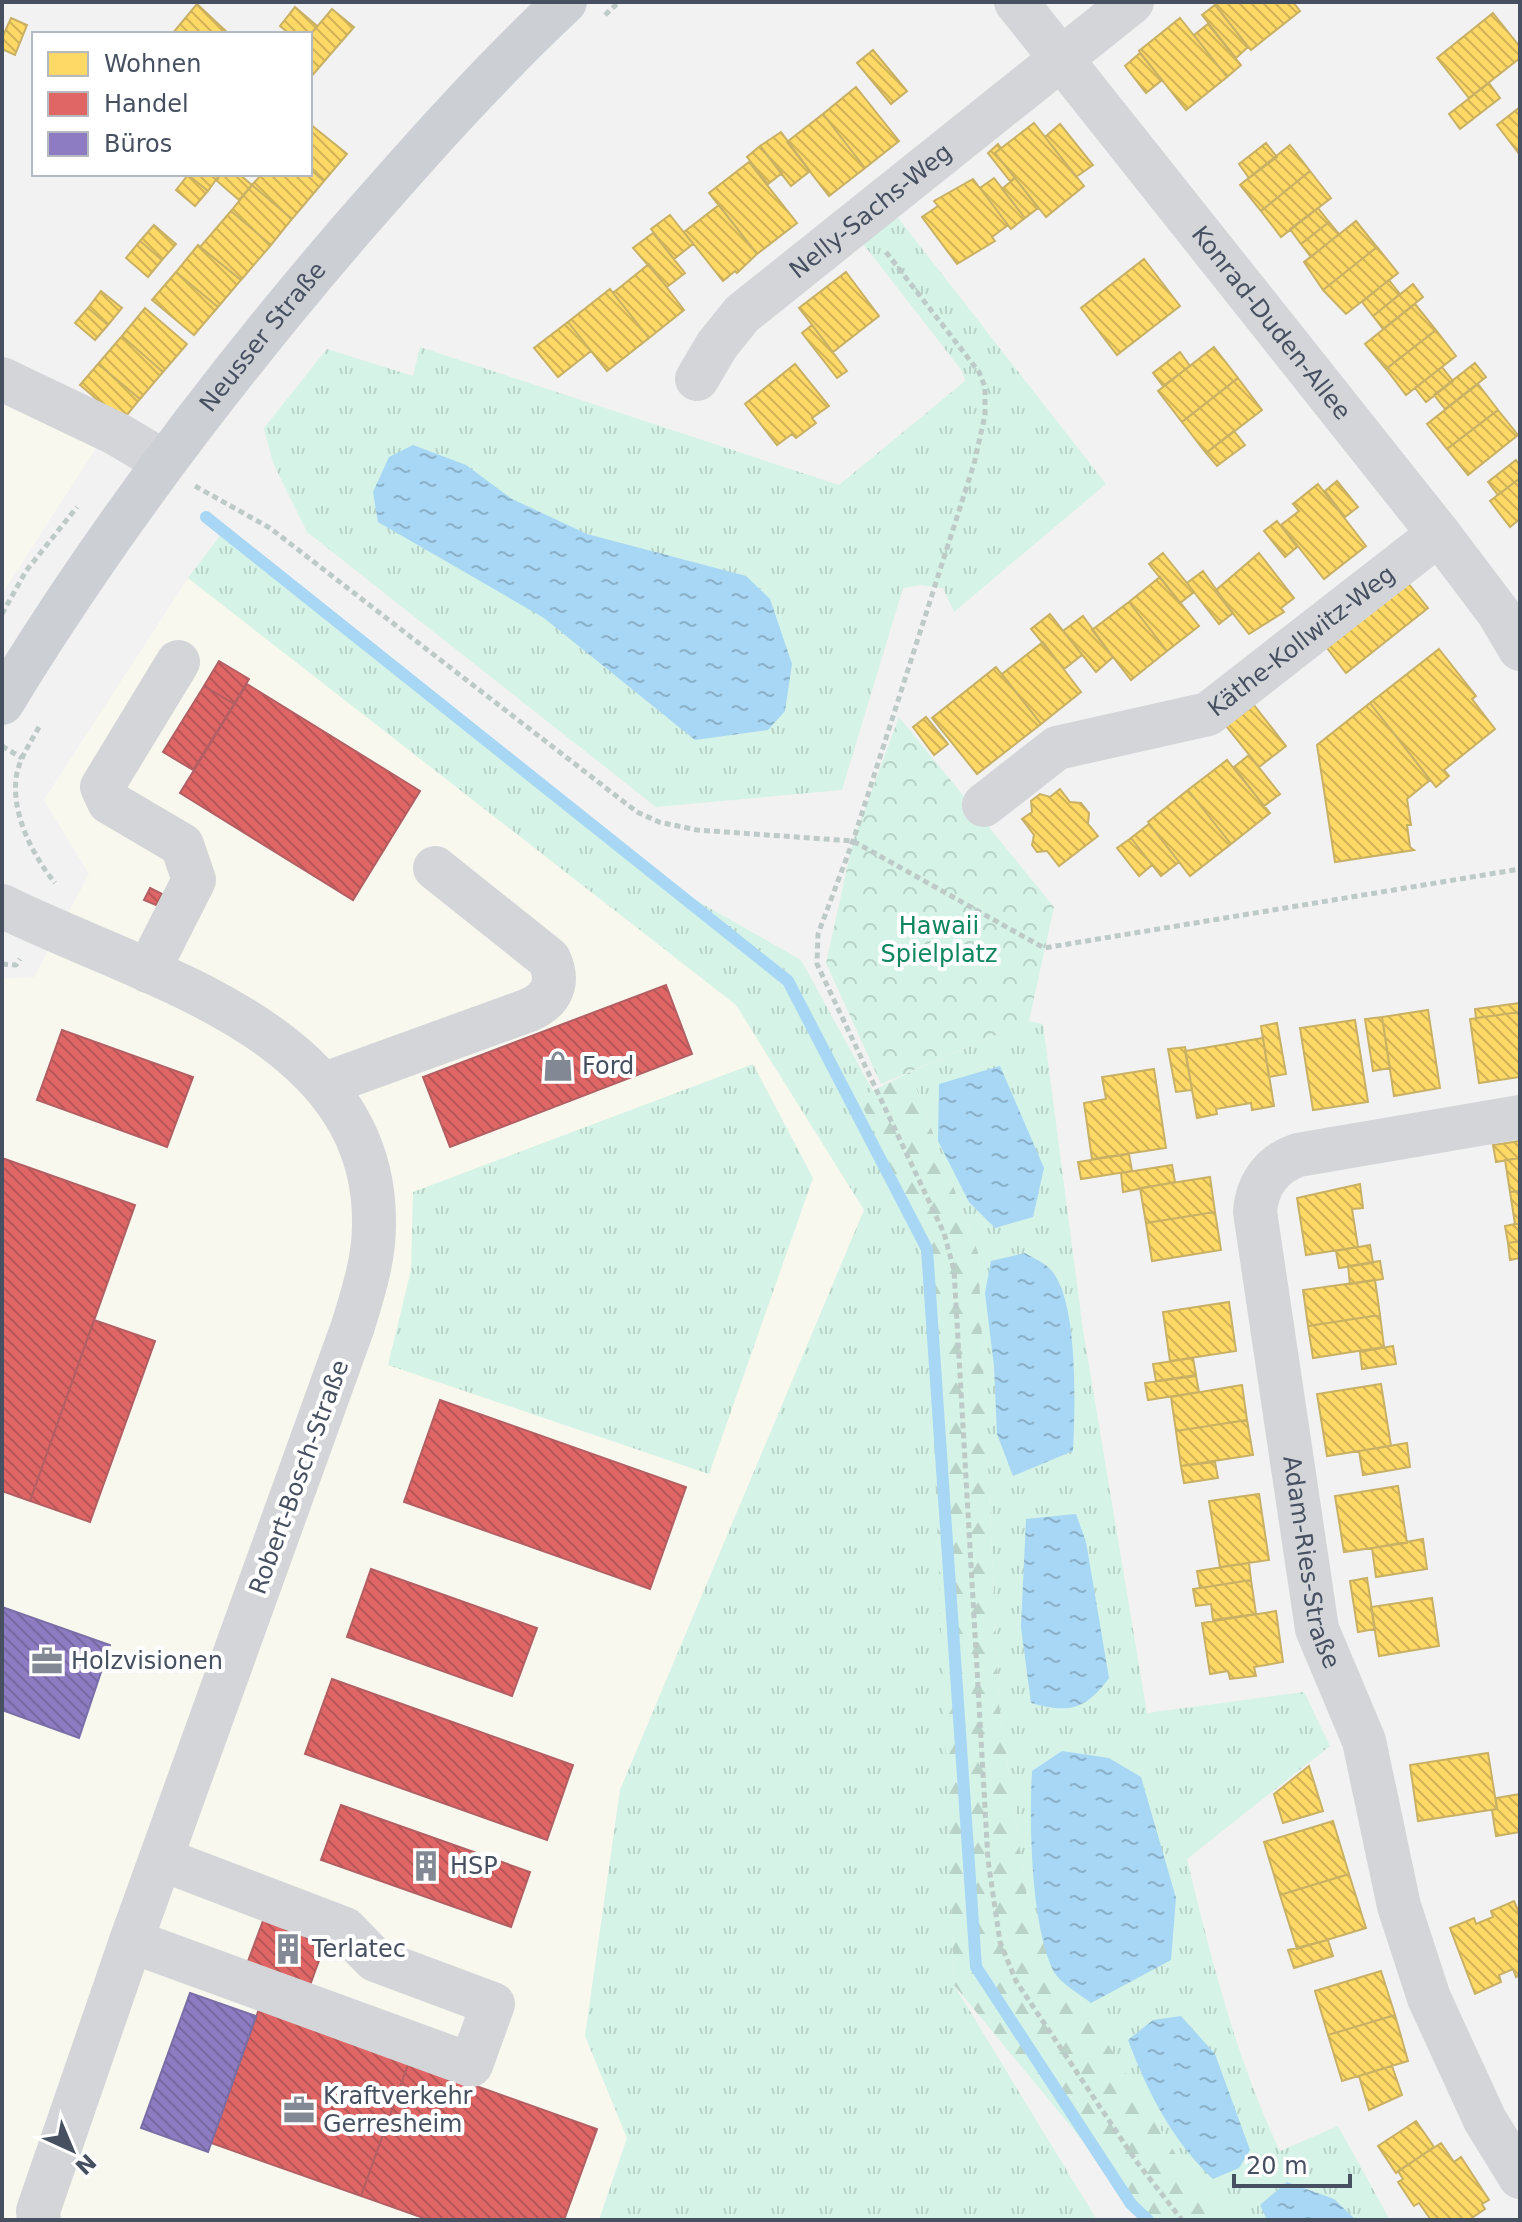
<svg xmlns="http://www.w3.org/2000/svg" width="1522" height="2222" font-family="'DejaVu Sans',sans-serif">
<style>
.commercial{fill:#f9f8ee}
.grass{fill:url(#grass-tufts)}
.forest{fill:url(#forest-firs)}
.park{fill:url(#park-crowns)}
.water{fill:url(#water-ripples)}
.homes{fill:url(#homes-back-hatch);stroke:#c8b064;stroke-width:2}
.shops{fill:url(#shops-back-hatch);stroke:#b25f64;stroke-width:2}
.offices{fill:url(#offices-back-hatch);stroke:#796fa6;stroke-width:2}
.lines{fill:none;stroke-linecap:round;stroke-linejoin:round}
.stream{stroke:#a7d7f4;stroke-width:12}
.path{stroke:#bdcac8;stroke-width:5;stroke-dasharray:6 4;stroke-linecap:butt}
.minor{stroke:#d3d5d8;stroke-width:44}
.major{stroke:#cccfd4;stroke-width:44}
.labels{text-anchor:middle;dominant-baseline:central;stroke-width:8;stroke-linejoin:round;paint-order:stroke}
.street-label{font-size:24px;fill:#475061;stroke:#fff}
.park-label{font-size:24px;fill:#0e865f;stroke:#fff}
.poi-label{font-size:24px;fill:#475061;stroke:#fff;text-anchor:start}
</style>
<defs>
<pattern id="grass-tufts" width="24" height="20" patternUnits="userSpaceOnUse" patternTransform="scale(2)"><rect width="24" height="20" fill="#d5f3e6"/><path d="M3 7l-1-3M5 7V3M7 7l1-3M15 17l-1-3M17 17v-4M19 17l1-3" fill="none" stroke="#b8d2c8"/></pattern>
<pattern id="forest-firs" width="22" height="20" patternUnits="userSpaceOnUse" patternTransform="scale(2)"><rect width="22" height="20" fill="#d5f3e6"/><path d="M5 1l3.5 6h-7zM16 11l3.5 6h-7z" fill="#b8d2c8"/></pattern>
<pattern id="park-crowns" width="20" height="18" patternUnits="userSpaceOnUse" patternTransform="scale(2)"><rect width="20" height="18" fill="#d5f3e6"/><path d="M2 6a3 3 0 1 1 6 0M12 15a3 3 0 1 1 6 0" fill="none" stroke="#b8d2c8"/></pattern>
<pattern id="water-ripples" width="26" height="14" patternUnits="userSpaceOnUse" patternTransform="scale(2)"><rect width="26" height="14" fill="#a7d7f4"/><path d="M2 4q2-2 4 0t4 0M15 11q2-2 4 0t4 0" fill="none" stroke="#8ab1c9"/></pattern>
<pattern id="homes-back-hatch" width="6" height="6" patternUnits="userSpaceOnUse" patternTransform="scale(2)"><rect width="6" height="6" fill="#ffd966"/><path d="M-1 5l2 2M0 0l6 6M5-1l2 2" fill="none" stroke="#d0b257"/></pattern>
<pattern id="shops-back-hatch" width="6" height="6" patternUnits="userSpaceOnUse" patternTransform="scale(2)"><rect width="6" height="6" fill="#e06666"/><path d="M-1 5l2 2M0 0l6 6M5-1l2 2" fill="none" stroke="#b75657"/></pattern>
<pattern id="offices-back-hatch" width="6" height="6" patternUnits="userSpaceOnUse" patternTransform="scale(2)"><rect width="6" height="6" fill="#8e7cc3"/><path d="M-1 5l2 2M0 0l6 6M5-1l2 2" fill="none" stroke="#7668a2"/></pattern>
</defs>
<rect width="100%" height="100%" fill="#f3f2f2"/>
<path class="commercial" d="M2 388 105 434 2 594Z
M188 578 518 819 740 1008 864 1210 620 1790 585 2036 627 2138 599 2220H2V979L34 977 89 874 44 800Z"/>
<path class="grass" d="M895 214 1106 484 954 612 943 588 922 585 903 588 842 790 656 807 307 532 273 463 264 428 327 349 413 376 420 347 839 485 965 381 962 371 861 241Z
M225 529 638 867 801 960 873 1091 860 1097 928 1235 954 1985 1097 2220H599L627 2138 585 2036 620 1790 864 1210 736 1005 188 578Z
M1029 1021 1043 1024 1083 1330 1147 1713 1304 1692 1330 1746 1187 1859C1211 1958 1236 2059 1280 2151L1338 2126 1390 2220H1234L1180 2161 1030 1918 999 1704 978 1252 910 1072Z
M753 1064 813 1178 709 1474 388 1365 411 1270 413 1192Z"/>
<path class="forest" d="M910 1072 978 1252 999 1704 1030 1918 1180 2161 1234 2220H1148L954 1985 927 1249 859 1098Z"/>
<path class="park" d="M899 717 1054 907 1029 1021 881 1084 826 963 853 841Z"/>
<path class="water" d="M413 445 466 465 512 499 587 534 746 576 770 599 792 664 785 711 768 730 695 740 544 618 378 522 373 492 389 457Z
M1000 1066 1044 1168 1033 1217 995 1228 969 1202 938 1141 939 1084Z
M1025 1253C1033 1258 1045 1263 1051 1270 1079 1301 1075 1410 1073 1451L1013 1476 997 1434 994 1366 985 1293 991 1261Z
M1076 1514 1086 1542 1109 1678C1085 1711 1068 1713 1031 1703L1021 1627 1026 1519Z
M1062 1751 1109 1758 1141 1777 1176 1898 1171 1960 1091 2003C1080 1994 1059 1983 1053 1970 1031 1924 1029 1823 1032 1771Z
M1181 2016 1215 2054 1250 2150 1239 2168 1213 2179C1173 2142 1147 2091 1128 2040L1153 2020Z
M1287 2182 1334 2199 1356 2220H1267L1260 2205Z"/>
<path class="homes" d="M1213 2H1293L1300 11 1251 50Z
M197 4 229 34H172Z
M1215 5 1248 47 1236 58 1202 15Z
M295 7 317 26 310 35 290 34 280 26Z
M332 9 354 27 310 78V35Z
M1493 13 1520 47V58L1469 98 1437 58Z
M11 18 27 25 15 55 2 49V38Z
M1180 18 1227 77 1186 110 1139 51Z
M1208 24 1241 65 1227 77 1194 35Z
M873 50 907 91 891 104 857 63Z
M1140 53 1162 80 1146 93 1125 66Z
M1489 83 1500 98 1460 129 1449 114Z
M856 87 899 141 865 168 823 114Z
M1520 107V155L1497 125Z
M823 114 865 168 829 196 787 142Z
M1034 123 1084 186 1046 217 995 153Z
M310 124 347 154 324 181 310 169Z
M1060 124 1093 165 1076 177 1045 137Z
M781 132 810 171 791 186 760 146Z
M1266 143 1277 157 1249 178 1239 164Z
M998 144 1001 148 995 153 1015 178 1010 181 988 153Z
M1290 145 1310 171 1261 211 1240 185Z
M760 146 782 173 768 184 747 157Z
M749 162 797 223 757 254 709 193Z
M310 169 324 181 292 219 252 185 262 174H310Z
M1310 171 1331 198 1281 237 1261 211Z
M220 174 208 191 188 175 189 174Z
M220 174H239L252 185 239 200 217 181Z
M188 175 208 191 195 206 176 190Z
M994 178 1025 218 1011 229 980 188Z
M1015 178 1038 208 1025 218 1002 189Z
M973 179 1008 225 992 237 995 241 957 264 922 217 938 206 934 201Z
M252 185 292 219 271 245 231 211Z
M719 205 757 254 737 273 735 271 723 281 684 232Z
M1318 208 1329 222 1301 244 1290 229Z
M231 211 271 245 241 280 200 247Z
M670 215 693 244 674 259 651 229Z
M1356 221 1377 247 1323 290 1304 262Z
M1329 222 1339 234 1311 257 1301 244Z
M154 225 176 244 162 260 140 241Z
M653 233 685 273 667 287 633 248Z
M140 241 162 260 148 277 126 258Z
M198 245 241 280 218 307 176 272Z
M1377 247 1398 273 1346 314 1323 290Z
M1144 259 1180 306 1117 355 1081 308Z
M649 264 684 310 649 338 613 293Z
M176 272 218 307 194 335 152 300Z
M846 272 879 316 833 352 799 308Z
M1389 280 1400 294 1373 316 1362 302Z
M1413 284 1423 297 1383 329 1373 316Z
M610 289 649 338 607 371 568 322Z
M101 291 122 308 108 325 88 308Z
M1415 304 1436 330 1386 369 1365 344Z
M88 308 108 325 95 340 75 323Z
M145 308 187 344 163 372 122 336Z
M568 322 591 351 558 377 534 348Z
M812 325 847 371 837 378 802 333Z
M1436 330 1456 356 1406 395 1386 369Z
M122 336 163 372 140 399 98 364Z
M1214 347 1238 378 1182 422 1158 391Z
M1180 352 1190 366 1163 386 1153 373Z
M1475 363 1486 377 1445 409 1434 395Z
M98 364 140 399 122 421 80 385Z
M795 364 829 406 812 418 816 423 796 438 792 434 777 445 745 404Z
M1442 367 1453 381 1426 402 1415 388Z
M1238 378 1262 410 1206 453 1182 422Z
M1478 384 1498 410 1447 449 1427 424Z
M1498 410 1518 435 1468 475 1447 449Z
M1234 431 1245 445 1217 466 1206 453Z
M1516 460 1520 466V478L1498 495 1488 482Z
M1520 478V519L1510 527 1490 501Z
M1337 481 1358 507 1345 517 1325 491Z
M1318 484 1366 546 1324 579 1281 525 1299 511 1293 504Z
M1277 521 1297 547 1285 557 1264 531Z
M1163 553 1194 592 1180 603 1149 564Z
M1259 553 1294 598 1281 608 1284 612 1249 634 1215 591Z
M1203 571 1233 613 1219 624 1187 583Z
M1160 577 1199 626 1167 651 1129 602Z
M1408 583 1428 608 1346 673 1327 648Z
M1129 602 1167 651 1131 680 1092 630Z
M1050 614 1082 655 1064 669 1031 629Z
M1083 616 1113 657 1096 672 1063 631Z
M1043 642 1081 692 1041 724 1002 674Z
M1439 649 1476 696 1472 699 1495 729 1444 770 1449 776 1436 787 1370 703Z
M996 667 1041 724 977 774 932 718Z
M1370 703 1430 780 1407 799 1411 825H1407L1410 847 1414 850 1335 862 1317 745Z
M1254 705 1286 746 1259 767 1226 726Z
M926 717 948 744 934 755 913 727Z
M1249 755 1280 794 1264 806 1234 767Z
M1227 760 1270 813 1231 844 1188 790Z
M1060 789 1070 802 1081 803 1089 813 1088 824 1098 836 1059 866 1047 851 1037 852 1032 845 1034 835 1022 819 1032 812 1031 801 1040 794 1050 797Z
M1188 790 1231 844 1190 876 1148 822Z
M1149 824 1179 862 1161 876 1131 838Z
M1131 838 1152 865 1139 876 1117 848Z
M1520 1003V1012L1476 1018 1475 1009Z
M1428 1010 1440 1088 1394 1096 1382 1017Z
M1520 1012V1077L1479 1083 1470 1019Z
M1382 1017 1390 1068 1373 1071 1365 1019Z
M1355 1020 1368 1102 1313 1110 1300 1028Z
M1277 1023 1286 1074 1269 1077 1261 1026Z
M1263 1038 1274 1106 1252 1110 1251 1103 1216 1109 1217 1114 1197 1118 1185 1051Z
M1185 1047 1192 1090 1176 1092 1168 1049Z
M1154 1069 1166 1148 1092 1159 1084 1103 1106 1099 1102 1077Z
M1520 1141V1158L1496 1162 1493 1145Z
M1129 1154 1132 1171 1081 1179 1078 1162Z
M1520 1158V1191L1510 1192 1505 1160Z
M1172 1165 1175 1182 1123 1192 1121 1173Z
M1210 1177 1215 1212 1146 1223 1140 1188Z
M1360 1184 1363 1208 1352 1209 1358 1247 1306 1255 1297 1198Z
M1520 1191V1224H1515L1510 1192Z
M1215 1212 1221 1250 1152 1261 1146 1223Z
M1515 1224H1520V1241L1508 1243 1505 1226Z
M1520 1241V1258L1510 1260 1508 1243Z
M1370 1245 1373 1263 1339 1268 1336 1251Z
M1380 1261 1383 1279 1350 1284 1348 1266Z
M1375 1280 1380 1315 1308 1326 1303 1290Z
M1229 1302 1236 1351 1170 1361 1163 1312Z
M1380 1315 1384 1347 1313 1358 1308 1326Z
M1393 1346 1396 1364 1362 1369 1360 1352Z
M1193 1358 1196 1375 1156 1381 1153 1364Z
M1196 1376 1199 1392 1148 1400 1145 1383Z
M1381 1384 1391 1446 1327 1456 1317 1394Z
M1242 1385 1247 1420 1176 1431 1171 1397Z
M1247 1420 1253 1455 1181 1466 1176 1431Z
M1407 1443 1410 1467 1363 1475 1359 1451Z
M1215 1462 1218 1478 1184 1483 1181 1466Z
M1398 1486 1407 1543 1344 1552 1335 1496Z
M1259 1494 1269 1560 1220 1567 1209 1501Z
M1423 1539 1427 1569 1376 1577 1372 1548Z
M1249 1563 1251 1580 1200 1588 1197 1571Z
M1367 1578 1375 1629 1358 1632 1350 1581Z
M1251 1580 1256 1614 1213 1620 1211 1604 1196 1606 1193 1589Z
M1432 1598 1439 1646 1379 1656 1371 1607Z
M1276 1611 1283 1662 1254 1667 1256 1676 1230 1679 1228 1671 1210 1674 1202 1623Z
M1488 1753 1497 1809 1418 1821 1410 1765Z
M1309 1766 1323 1811 1283 1823 1274 1794Z
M1520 1794V1832L1496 1836 1492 1810 1497 1809 1496 1798Z
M1333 1821 1349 1874 1280 1895 1264 1842Z
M1349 1874 1366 1928 1297 1949 1280 1895Z
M1514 1901 1520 1915V1975L1516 1977 1513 1969 1499 1975 1501 1982 1475 1994 1450 1928 1474 1918 1476 1924 1493 1917 1491 1911Z
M1328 1940 1333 1956 1294 1968 1288 1950Z
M1381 1971 1395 2015 1328 2035 1315 1991Z
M1395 2015 1408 2061 1342 2081 1328 2035Z
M1392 2066 1402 2095 1369 2110 1359 2076Z
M1416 2121 1434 2147 1396 2173 1378 2146Z
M1441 2143 1454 2162 1461 2157 1489 2200 1482 2204 1485 2209 1469 2220H1431L1419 2203 1414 2206 1398 2182 1403 2179 1398 2171Z"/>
<path class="shops" d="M219 661 249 679 234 704 204 686Z
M247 684 420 791 353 900 180 793Z
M204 686 234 704 193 770 163 752Z
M150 888 162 894 156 905 144 900Z
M666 985 692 1054 450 1147 423 1077Z
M62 1030 193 1077 167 1147 37 1100Z
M2 1158 135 1205 30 1501 2 1491Z
M94 1320 155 1341 90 1522 30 1501Z
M440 1400 686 1487 650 1589 404 1502Z
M371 1569 537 1628 512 1696 347 1637Z
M332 1679 573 1765 547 1840 305 1754Z
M341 1805 530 1872 511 1927 321 1860Z
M267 1910 329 1933 309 1988 247 1964Z
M259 2009 409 2062 361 2196 211 2143Z
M409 2062 597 2129 564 2220H429L361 2196Z"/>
<path class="offices" d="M2 1607 110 1645 79 1738 2 1710Z
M190 1993 256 2016 208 2152 141 2128Z"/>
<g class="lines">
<path class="stream" d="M206 517 788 981 927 1249 976 1967 1131 2204 1148 2220"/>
<path class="path" d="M605 15 619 2
M886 252 979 372 985 387V415L974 464 853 841 818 934 817 964 944 1233 954 1270 988 1860 1000 1942 1016 1981 1136 2161 1182 2220
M195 486 270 528 637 812 659 822 697 830 853 841 1044 948 1520 869
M2 614 26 571 77 507
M39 727C30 744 18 760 16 779 12 815 33 856 55 883
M2 746 22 758
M2 964 16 965 20 959"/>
<g class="minor">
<path id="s1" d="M1016 2 1439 534 1498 612 1520 649"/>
<path d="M2 379 117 434 164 462"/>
<path id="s2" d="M697 379 717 345 742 314 1132 2"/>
<path id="s3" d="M984 805 1057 748 1208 714 1439 534"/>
<path d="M2 906C142 976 377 1029 374 1225 374 1260 363 1293 353 1326L131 1941 38 2211 39 2220"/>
<path d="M148 971 194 880 182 845 109 802 102 787 178 662"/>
<path d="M325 1084 529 1010C552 1000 560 982 549 959L435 868"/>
<path id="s4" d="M1520 1117 1298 1155C1272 1164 1257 1184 1255 1212L1317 1629 1364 1741 1399 1906 1429 1998 1485 2120 1520 2177"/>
<path d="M131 1941 471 2065 493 2004 375 1960 345 1929 161 1859"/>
</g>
<path class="major" id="s5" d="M2 703C104 535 222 380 350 231 419 152 488 74 565 2"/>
</g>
<defs>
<symbol id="shop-bare" viewBox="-9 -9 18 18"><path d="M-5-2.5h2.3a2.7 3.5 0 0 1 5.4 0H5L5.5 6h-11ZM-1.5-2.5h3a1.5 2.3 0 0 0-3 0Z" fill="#838994" stroke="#fff" stroke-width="2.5" paint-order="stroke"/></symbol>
<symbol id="office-bare" viewBox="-9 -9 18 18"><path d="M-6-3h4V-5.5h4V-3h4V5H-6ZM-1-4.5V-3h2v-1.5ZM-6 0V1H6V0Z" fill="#838994" stroke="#fff" stroke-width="2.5" paint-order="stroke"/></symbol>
<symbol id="building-bare" viewBox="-9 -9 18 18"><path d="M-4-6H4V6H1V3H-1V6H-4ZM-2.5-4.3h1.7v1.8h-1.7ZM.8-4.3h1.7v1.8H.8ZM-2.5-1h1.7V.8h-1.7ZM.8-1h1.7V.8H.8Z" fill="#838994" stroke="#fff" stroke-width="2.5" paint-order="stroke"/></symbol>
</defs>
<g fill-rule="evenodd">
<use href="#shop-bare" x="536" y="1044" width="44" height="44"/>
<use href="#office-bare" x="25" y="1639" width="44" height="44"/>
<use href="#building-bare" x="404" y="1844" width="44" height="44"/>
<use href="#building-bare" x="266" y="1927" width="44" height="44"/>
<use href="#office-bare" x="277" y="2088" width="44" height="44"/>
</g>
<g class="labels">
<g class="street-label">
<text stroke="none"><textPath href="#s2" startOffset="244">Nelly-Sachs-Weg</textPath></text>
<text stroke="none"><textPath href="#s1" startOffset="410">Konrad-Duden-Allee</textPath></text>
<text stroke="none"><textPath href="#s5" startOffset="450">Neusser Straße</textPath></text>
<text stroke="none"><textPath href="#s3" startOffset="366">Käthe-Kollwitz-Weg</textPath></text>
<text transform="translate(299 1477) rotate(-70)">Robert-Bosch-Straße</text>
<text stroke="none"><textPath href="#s4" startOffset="656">Adam-Ries-Straße</textPath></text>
</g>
<g class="park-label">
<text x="939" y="926">Hawaii<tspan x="939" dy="28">Spielplatz</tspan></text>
</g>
<g class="poi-label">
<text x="582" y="1066">Ford</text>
<text x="71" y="1661">Holzvisionen</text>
<text x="450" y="1866">HSP</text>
<text x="312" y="1949">Terlatec</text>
<text x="323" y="2096">Kraftverkehr<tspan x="323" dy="28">Gerresheim</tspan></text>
</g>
</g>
<rect width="1522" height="2222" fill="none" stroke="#475061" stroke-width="8"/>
<rect x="32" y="32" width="280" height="144" fill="#ffffff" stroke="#b5b9c0" stroke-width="2"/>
<rect x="48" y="52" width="40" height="24" fill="#ffd966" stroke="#b5b9c0" stroke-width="2"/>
<text x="104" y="72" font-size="24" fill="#475061">Wohnen</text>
<rect x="48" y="92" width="40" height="24" fill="#e06666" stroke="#b5b9c0" stroke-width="2"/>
<text x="104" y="112" font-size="24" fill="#475061">Handel</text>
<rect x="48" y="132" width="40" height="24" fill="#8e7cc3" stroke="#b5b9c0" stroke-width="2"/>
<text x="104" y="152" font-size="24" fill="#475061">Büros</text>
<g transform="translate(72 2150) rotate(136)" stroke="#ffffff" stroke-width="6" paint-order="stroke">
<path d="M0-6L14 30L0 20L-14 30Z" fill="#475061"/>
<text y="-12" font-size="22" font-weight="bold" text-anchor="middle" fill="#475061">N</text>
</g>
<path d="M1234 2174v12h116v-12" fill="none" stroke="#475061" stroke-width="4"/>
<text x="1246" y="2174" font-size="24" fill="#475061" stroke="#ffffff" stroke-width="6" paint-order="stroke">20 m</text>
</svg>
